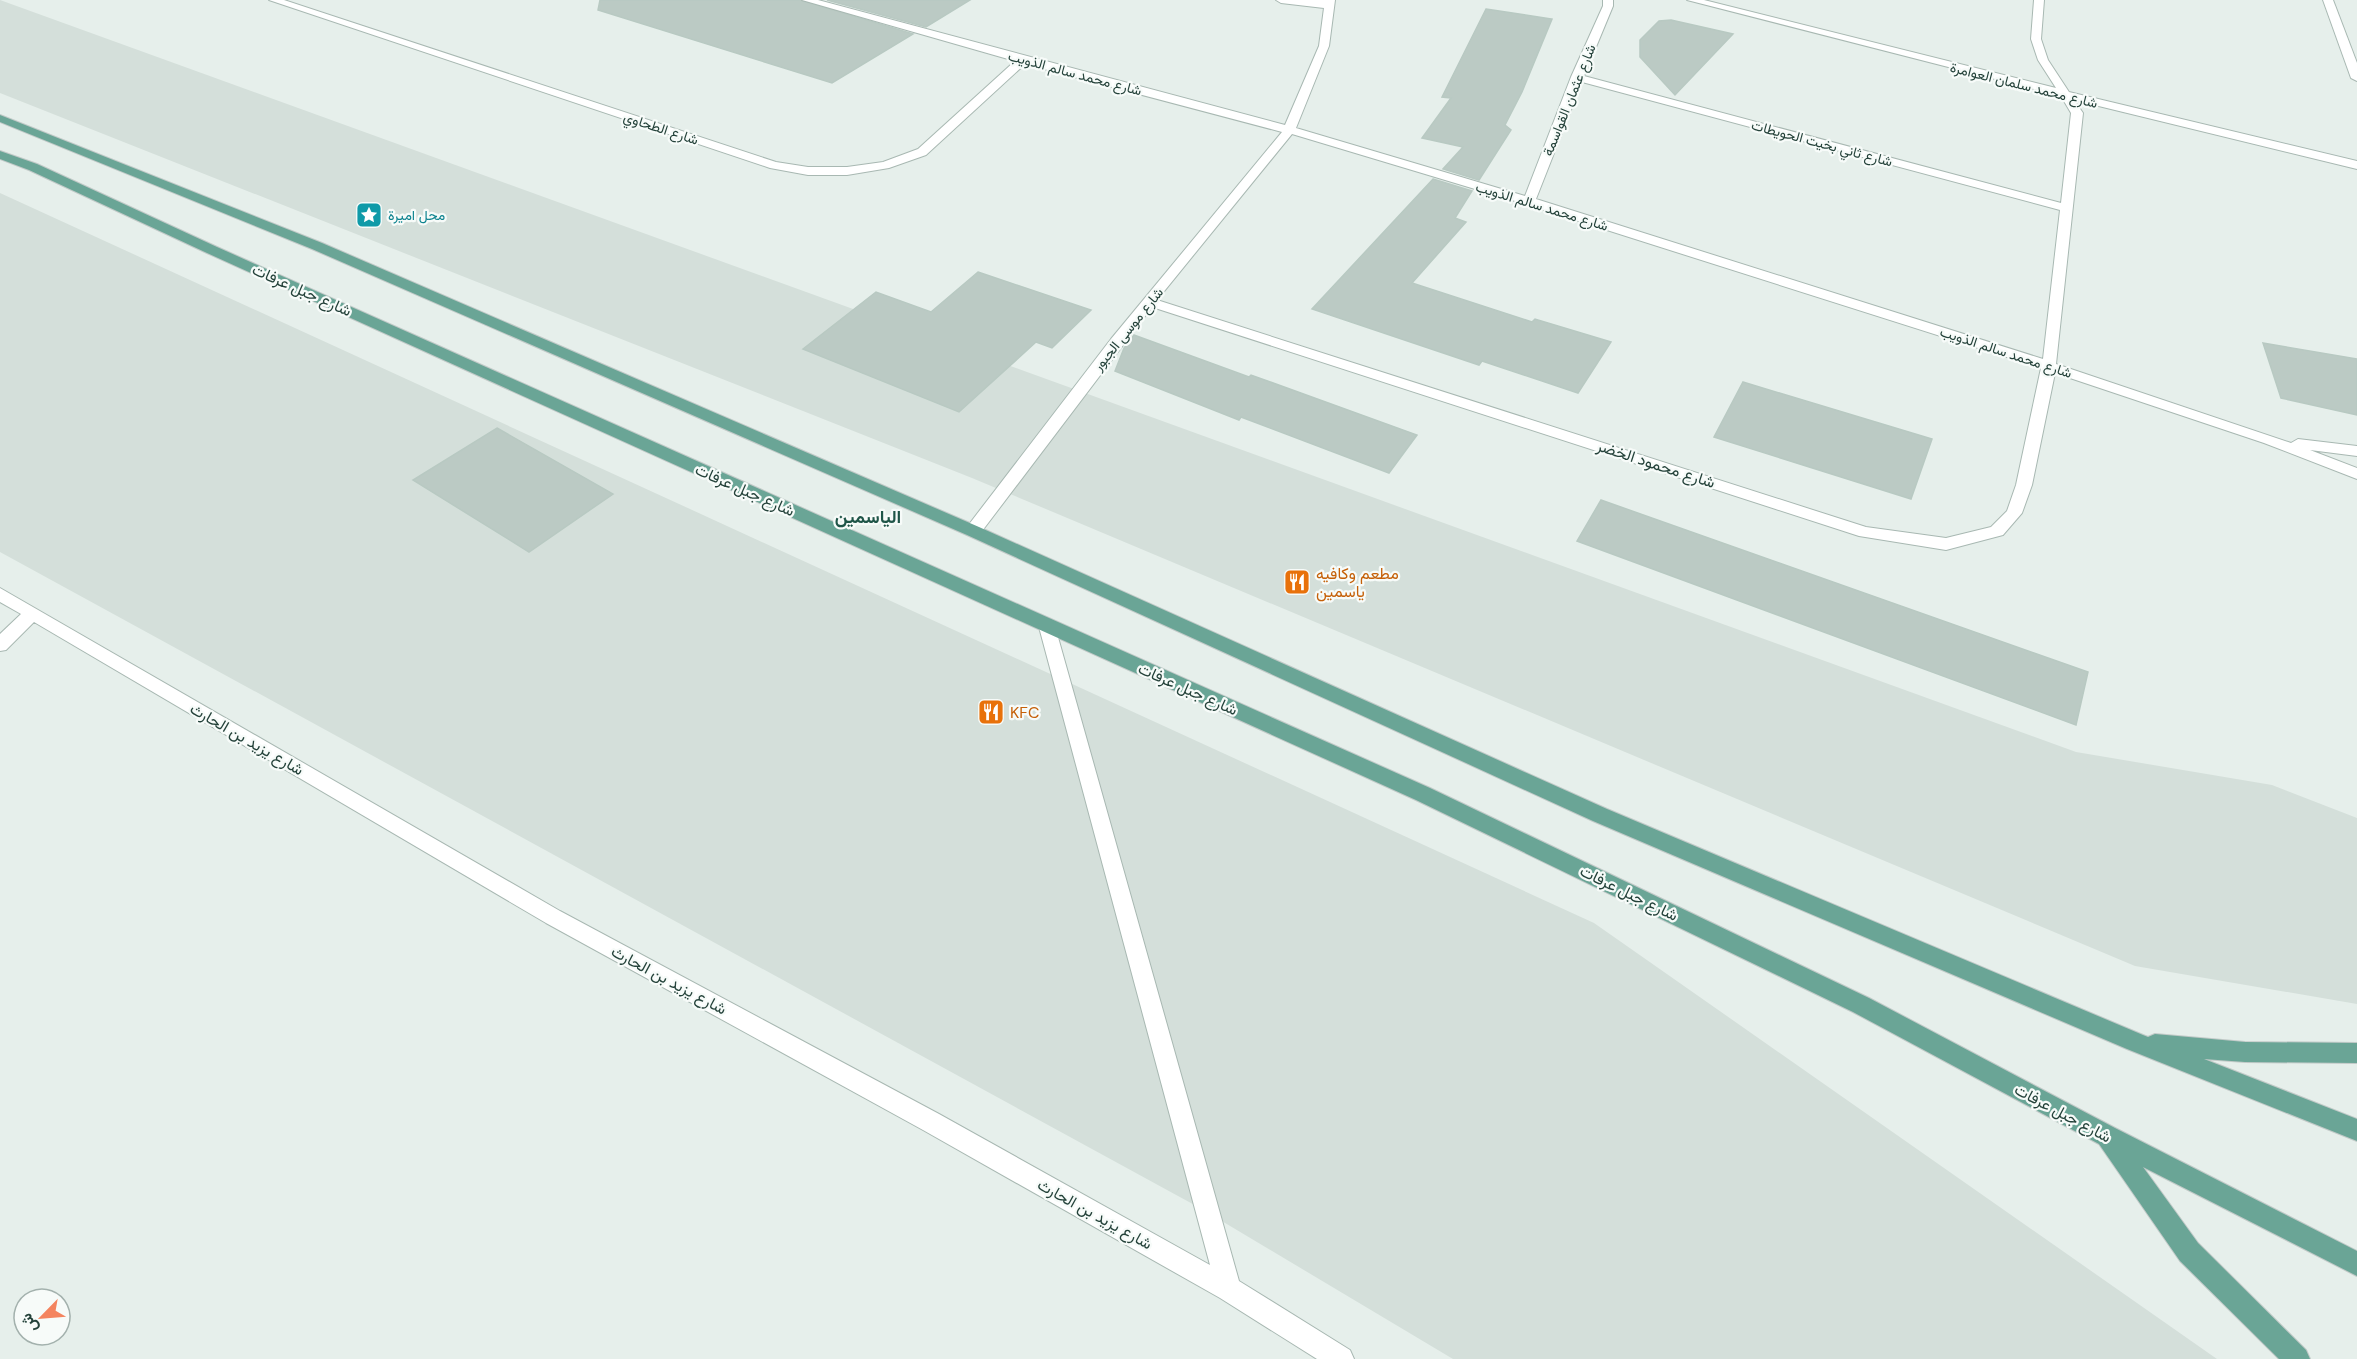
<svg xmlns="http://www.w3.org/2000/svg" width="2357" height="1359" font-family="'DM Sans',Vazirmatn,sans-serif">
<style>
.built{fill:#d4dfda}
.building{fill:#bbcac4;stroke:#b8c9c2;stroke-width:1.5}
.lines{fill:none;stroke-linecap:round;stroke-linejoin:round}
.minor-casing{stroke:#a8b8b2;stroke-width:2}
.tertiary-casing{stroke:#a8b8b2;stroke-width:2}
.primary-casing{stroke:#c2cac8;stroke-width:2}
.minor{fill:#fff;fill-rule:evenodd}
.tertiary{fill:#fff;fill-rule:evenodd}
.primary{fill:#6aa596;fill-rule:evenodd}
.labels{text-anchor:middle;dominant-baseline:central;stroke-width:4.5;stroke-linejoin:round;paint-order:stroke}
.far-street-label{font-size:14px;fill:#24423a;stroke:#f7fbf9}
.far-culture-label{font-size:14px;fill:#0d838f;stroke:#f7fbf9;text-anchor:start}
.street-label{font-size:16px;fill:#24423a;stroke:#f7fbf9}
.food-label{font-size:16px;fill:#c56008;stroke:#f7fbf9;text-anchor:start}
.neighbourhood-label{font-size:18px;font-weight:bold;fill:#1f5548;stroke:#f7fbf9}
</style>
<rect width="100%" height="100%" fill="#e6efeb"/>
<path class="built" d="M0 0 2076 752 2272 785 2357 818V1004L2135 966 972 478 0 93Z
M0 193 1594 923 2217 1359H1453L1200 1208 0 552Z"/>
<path class="building" d="M600 0H800L913 34 832 83 598 10Z
M827 0H970L926 27Z
M1486 9 1552 19 1522 92 1505 125 1511 130 1479 180 1443 169 1463 147 1422 138 1451 98 1442 97Z
M1671 20 1733 34 1675 95 1640 57V40L1659 21Z
M1433 179 1472 191 1455 218 1466 222 1412 283 1532 322 1535 319 1611 342 1578 393 1482 361 1479 365 1312 309Z
M978 272 1091 310 1052 348 1036 342 959 412 803 349 876 292 931 312Z
M1134 335 1249 377 1251 375 1417 435 1389 473 1241 417 1239 420 1115 371 1124 348Z
M2263 343 2357 359V415L2281 398Z
M1743 382 1932 439 1911 499 1714 437Z
M497 428 613 494 529 552 413 480Z
M1601 500 2088 672 2076 725 1577 541Z"/>
<g class="lines">
<defs>
<path id="minor" d="M269 0H284L776 162 808 167H847L883 162 918 149 1015 61 802 0H818L1285 125 1319 46 1324 8 1281 3 1276 0H1335L1329 46 1296 128 1525 196 1571 77 1603 6V0H1613V6L1584 76 2061 203 2071 113 2061 96 1687 0H1704L2056 88 2038 60 2031 39 2034 0H2044L2041 39 2048 60 2069 92 2357 161V169L2074 100 2083 113 2056 364 2291 443 2298 439 2357 446V456L2310 450 2357 468V479L2264 443 2055 373 2032 485 2022 513 2003 535 1946 550 1859 536 1152 307 979 535H967L965 531 967 527 1111 339 1282 132 1025 64 926 155 889 168 847 175H808L770 168ZM1582 82 2060 210 2043 359 1536 199ZM1292 134 1525 204 2041 368 2016 485 2007 511 1991 527 1946 538 1866 527 1157 300Z
M0 588 560 911 939 1114 1210 1265 1039 627 1042 623 1048 621 1054 623 1239 1281 1350 1350 1354 1359H1317L1220 1298 923 1130 546 923 34 622 6 650 0 651V634L21 614 0 602Z"/>
<path id="tertiary" d="M2323 0H2333L2357 63V81L2351 78Z"/>
<path id="primary" d="M0 115 322 243 979 527 1607 809 2143 1035 2148 1037 2155 1034 2245 1042 2357 1043V1063L2245 1062 2204 1059 2357 1119V1141L2127 1049 1593 821 967 535 312 249 0 122Z
M0 151 37 164 217 247 1430 788 1869 998 2115 1128 2357 1251V1276L2143 1167 2198 1243 2306 1350 2310 1359H2279L2180 1261 2099 1144 1853 1012 1416 800 207 253 29 170 0 159Z"/>
</defs>
<use href="#minor" class="minor-casing"/>
<use href="#tertiary" class="tertiary-casing"/>
<use href="#primary" class="primary-casing"/>
<use href="#minor" class="minor"/>
<use href="#tertiary" class="tertiary"/>
<use href="#primary" class="primary"/>
</g>
<defs>
<symbol id="sight-square" viewBox="-11 -11 22 22"><rect x="-9" y="-9" width="18" height="18" rx="4" fill="#0f9aa8" stroke="#f7fbf9"/><path d="M0-6L1.8-2.2L6-1.7L2.9 1.2L3.7 5.4L0 3.3L-3.7 5.4L-2.9 1.2L-6-1.7L-1.8-2.2Z" fill="#fff"/></symbol>
<symbol id="restaurant-square" viewBox="-11 -11 22 22"><rect x="-9" y="-9" width="18" height="18" rx="4" fill="#e8710a" stroke="#f7fbf9"/><path d="M-5-6h1v4h1v-4h1v4h1v-4h1v5L-1.5 .5V6h-2V.5L-5-1ZM5-6V6H3V1.5H1.5Q1.5-4 5-6Z" fill="#fff"/></symbol>
</defs>
<g fill-rule="evenodd">
<use href="#sight-square" x="354" y="200" width="30" height="30"/>
<use href="#restaurant-square" x="1282" y="567" width="30" height="30"/>
<use href="#restaurant-square" x="976" y="697" width="30" height="30"/>
</g>
<g class="labels">
<g class="far-street-label">
<text transform="translate(1075 73) rotate(15)">شارع محمد سالم الذويب</text>
<text transform="translate(2024 85) rotate(14)">شارع محمد سلمان العوامرة</text>
<text transform="translate(1569 100) rotate(-68)">شارع عثمان القواسمة</text>
<text transform="translate(661 128) rotate(18)">شارع الطحاوي</text>
<text transform="translate(1822 143) rotate(15)">شارع ثاني بخيت الحويطات</text>
<text transform="translate(1542 206) rotate(17)">شارع محمد سالم الذويب</text>
<text transform="translate(1128 329) rotate(-51)">شارع موسى الجبور</text>
<text transform="translate(2006 352) rotate(18)">شارع محمد سالم الذويب</text>
</g>
<g class="far-culture-label">
<text x="388" y="215">محل اميرة</text>
</g>
<g class="street-label">
<text transform="translate(302 290) rotate(24)">شارع جبل عرفات</text>
<text transform="translate(1656 464) rotate(18)">شارع محمود الخضر</text>
<text transform="translate(745 490) rotate(24)">شارع جبل عرفات</text>
<text transform="translate(1188 689) rotate(24)">شارع جبل عرفات</text>
<text transform="translate(247 739) rotate(30)">شارع يزيد بن الحارث</text>
<text transform="translate(1629 893) rotate(26)">شارع جبل عرفات</text>
<text transform="translate(669 980) rotate(28)">شارع يزيد بن الحارث</text>
<text transform="translate(2063 1113) rotate(28)">شارع جبل عرفات</text>
<text transform="translate(1095 1214) rotate(29)">شارع يزيد بن الحارث</text>
</g>
<g class="food-label">
<text x="1316" y="573">مطعم وكافيه<tspan x="1316" dy="18">ياسمين</tspan></text>
<text x="1010" y="712">KFC</text>
</g>
<g class="neighbourhood-label">
<text x="868" y="517">الياسمين</text>
</g>
</g>
<g transform="translate(42 1317) rotate(245)"><circle r="28" fill="#f7fbf9" stroke="#a3b1ad" stroke-width="1.5"/>
<path d="M0-4.5L10 22L0 15L-10 22Z" fill="#f4845f"/>
<text y="-9" font-size="16" font-weight="bold" text-anchor="middle" fill="#24423a">ش</text>
</g>
</svg>
